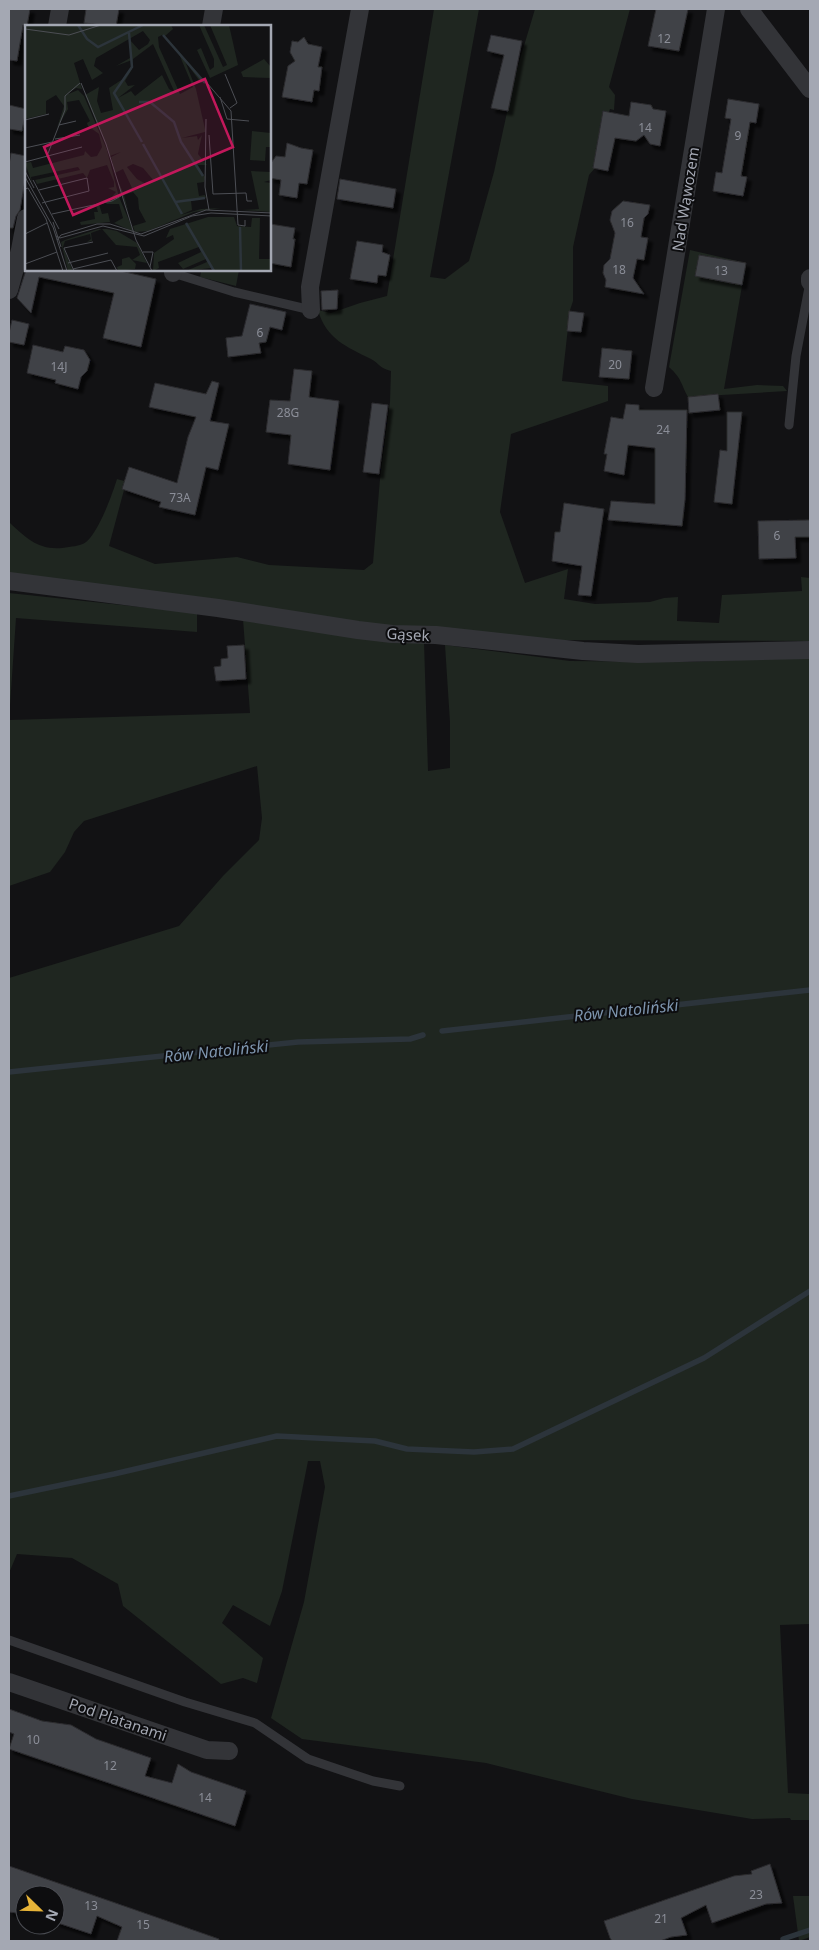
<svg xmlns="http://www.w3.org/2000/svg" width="819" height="1950" font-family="'Noto Sans',sans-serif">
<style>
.green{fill:#1f2620}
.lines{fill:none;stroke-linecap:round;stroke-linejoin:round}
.stream{stroke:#2c343b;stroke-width:5.5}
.building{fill:#414247;stroke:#2c2c2f;filter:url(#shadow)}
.service{stroke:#333438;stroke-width:9}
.minor{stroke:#333438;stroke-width:18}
.labels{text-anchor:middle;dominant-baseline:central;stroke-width:4;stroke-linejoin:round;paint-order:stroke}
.number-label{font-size:12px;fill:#8b8e98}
.street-label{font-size:15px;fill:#a4a8b3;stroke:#0d0d0f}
.water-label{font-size:16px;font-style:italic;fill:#7d94ad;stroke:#0d0d0f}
.inset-river{fill:none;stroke:#2c343b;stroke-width:2.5}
.inset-road{fill:none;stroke:#4c4e54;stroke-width:1}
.view{fill:#c2185b;fill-opacity:0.15;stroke:#c2185b;stroke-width:2.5}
.inset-edge{fill:none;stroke:#a4a8b3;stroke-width:2.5}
</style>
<defs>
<filter id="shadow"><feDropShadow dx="4.5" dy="4.5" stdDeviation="1" flood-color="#0009"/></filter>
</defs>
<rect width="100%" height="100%" fill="#121214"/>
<path class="green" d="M434 9H479L430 277 445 279 469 261 494 172 515 76 535 9H630L609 87 615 95 614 110 610 109 609 112 603 111 593 168H595L589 175 573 247V301L570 310 562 381 608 386V401L511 434 500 512 525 583 568 569 564 599 595 604 650 602 664 598 678 597 677 621 719 623 722 595 802 591 801 577 810 578V641L514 640 371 628 9 573V522C29 541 41 552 69 547 77 546 85 545 90 538 101 525 112 495 117 479L124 481 122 489 124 490 109 546 155 564 237 557 269 565 364 570 373 563 380 479 390 402 391 371C379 368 380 364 371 359 347 347 326 339 318 310L331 313 360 303 387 296Z
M690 250 746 263 724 389 757 385 783 386 787 391 688 397C680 382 682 379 669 367Z
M199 270H239L236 286 200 277 201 272Z
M9 593 197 613V632L16 618 9 720 250 713 243 619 424 642 428 771 450 768V722L445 645 570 661 689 662 810 657V1624L780 1625 788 1793 810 1794V1820H791L790 1818 752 1819 632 1799 486 1763 302 1739 271 1718 304 1602 325 1487 320 1461H308L282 1591 270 1626 233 1605 222 1623 263 1658 257 1683 243 1678 221 1684 123 1606 118 1584 72 1558 17 1554 9 1573V978L179 926 223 876 259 840 262 818 257 766 84 821 74 832 65 852 50 872 9 886Z
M793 1896H810V1937L799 1941Z"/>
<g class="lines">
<path class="stream" d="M442 1031 810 990
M9 1072 298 1042 410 1039 423 1035
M9 1496 114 1474 277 1436 375 1441 407 1449 474 1452 513 1449 704 1358 810 1291
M783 1939 810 1930"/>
</g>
<path class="building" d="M9 9H30L27 26 23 25 17 61 9 60Z
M86 9H119L116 26 84 23Z
M656 9H688L679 51 648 46Z
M491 35 522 41 508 111 491 108 504 55 487 51Z
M304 37 308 44 322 47 318 67H322L319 91 314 90 312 102 282 97 288 66 295 61 290 52 292 41 298 42Z
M728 99 759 104 756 123 750 122 741 176 747 177 743 196 713 191 716 172 722 173 731 119 725 118Z
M631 102 651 105 653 109 666 111 660 146 650 144 644 135 636 141 615 138 608 171 593 168 603 111 629 116Z
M9 105 26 109 22 131 9 129Z
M287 143 301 148 313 150 307 184 299 183 297 198 279 195 281 180 270 178 271 163 276 156 285 157Z
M11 153 26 156V173L20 210 16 216 13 228H9V165Z
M340 179 396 189 393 208 337 199Z
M623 201 650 205 648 214 644 218 641 237 648 238 644 260 637 259 633 278 644 294 605 287 606 280 603 273 604 265 610 259 615 233 610 220 612 211Z
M270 224 295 228 293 239H295L291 267 270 263Z
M357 241 383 245 382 252 390 255 386 276 378 275 377 283 350 279Z
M699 255 746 263 742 285 695 276Z
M26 270H116L156 279 141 347 103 338 114 293 39 277 31 313 17 298Z
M338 290 337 309 322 310 321 291Z
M250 304 286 312 282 330 270 327 266 342 259 343 261 353 228 357 226 338 242 336Z
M569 311 584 313 581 332 567 331Z
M12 320 29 324 24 345 9 342V333Z
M33 345 63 352 65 346 84 350 90 360 87 371 81 377 78 389 55 383 56 380 27 373Z
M602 348 632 351 629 379 599 377Z
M294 369 312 371 309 397 339 401 330 470 288 464 291 435 266 432 270 400 290 401Z
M212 381 219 383 210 421 229 424 218 470 206 467 195 515 159 507 161 502 122 489 129 467 177 483 188 437 196 417 149 407 155 383 206 394Z
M718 394 720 410 689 413 688 397Z
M372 403 388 405 379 474 363 472Z
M626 404 639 405V410H687L685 499 682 526 608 520 611 501 655 504V448L628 445 624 475 604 471 607 454H604L611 417 623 419Z
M727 412H742L732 504 714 502 720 450 727 451Z
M564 503 604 509 591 596 578 595 582 566 552 561 555 532H560Z
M810 520V537H795L796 558 759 559 758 521Z
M244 645 246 679 216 681 214 667 221 666V659L228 658 227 646Z
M9 1709 42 1721 71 1725 96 1739 151 1758 145 1776 172 1783 178 1764 191 1772 246 1791 235 1826 9 1749 14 1734 9 1732Z
M770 1864 782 1903 766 1904 712 1923 706 1905 681 1918 687 1935 671 1937 660 1941H612L610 1938 604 1921 734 1876 752 1874 751 1871Z
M9 1866 219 1939V1941H117L122 1927 97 1916 91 1934 55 1922V1895H25V1914L9 1912Z"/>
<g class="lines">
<path class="service" d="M173 273 234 292 311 310
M789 425 796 356 810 282
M9 1640 185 1702 255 1723 308 1759 373 1781 400 1786"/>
<path class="minor" d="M749 9 810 89
M57 26 60 9
M211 26 214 9
M173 270V273
M810 282V278
M9 290 20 250 26 218
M311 310 310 287 360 9
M654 388 716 9
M9 581 218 608 358 630 392 634 436 635 583 651 638 654 810 650
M9 1682 207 1750 229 1751"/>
</g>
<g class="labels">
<g class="number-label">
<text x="664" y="38">12</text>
<text x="645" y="127">14</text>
<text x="738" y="135">9</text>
<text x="627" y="222">16</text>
<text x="619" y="269">18</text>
<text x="721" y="270">13</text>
<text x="260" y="332">6</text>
<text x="615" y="364">20</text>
<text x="59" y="366">14J</text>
<text x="288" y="412">28G</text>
<text x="663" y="429">24</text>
<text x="180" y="497">73A</text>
<text x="777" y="535">6</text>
<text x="33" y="1739">10</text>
<text x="110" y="1765">12</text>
<text x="205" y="1797">14</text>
<text x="756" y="1894">23</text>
<text x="91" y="1905">13</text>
<text x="661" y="1918">21</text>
<text x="143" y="1924">15</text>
</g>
<g class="street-label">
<text transform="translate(685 199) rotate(-81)">Nad Wąwozem</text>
<text transform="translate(408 634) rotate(3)">Gąsek</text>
<text transform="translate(118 1719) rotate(19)">Pod Platanami</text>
</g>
<g class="water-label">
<text transform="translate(626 1010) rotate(-6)">Rów Natoliński</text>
<text transform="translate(216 1051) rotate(-6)">Rów Natoliński</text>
</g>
</g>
<g transform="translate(25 25)">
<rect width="246" height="246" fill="#121214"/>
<path d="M0 0H146L148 4 140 11 180 56 176 58 160 36 171 64 180 104V107L157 113 172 111 173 115 177 110 173 129 182 140H173L180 152 179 157 172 158 174 171 180 170 181 173 166 176 167 185 156 190 176 184 196 183 169 187 123 206 110 207 108 201 121 197 114 184 113 173 108 167 99 170 104 189 91 152 98 167 107 163 98 144 90 148 86 132 96 127 85 131 60 70 74 62 72 76 76 88 88 85 84 63 101 52 107 43V35L91 41 105 33V15L114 25 123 19 125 15 118 6 71 33 69 41 78 48 67 55 58 34 49 38 57 64 51 63 41 70 53 65 59 71 82 125 94 172 109 207 89 198 98 193 94 179H81L91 167 83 163 89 162V157L82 140 65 145 62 153 58 148 12 159 10 155 55 145 53 142 6 152 7 158 0 138 6 137 8 143 59 130 60 126 66 132 72 131 77 122 74 109 63 101 62 98 65 96 54 75 42 77 43 84 32 103 39 81 31 70 21 76V89L0 94ZM137 10 154 29 168 62 155 69 134 22 133 12ZM128 19 150 68 144 64 137 50 110 71 106 66 93 73 110 60 103 61 100 56 107 44 108 34ZM108 139 118 143 129 156 121 159 112 154 102 142ZM174 0H179L198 42 202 40 185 0H204L213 40 185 53 172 25 176 23 185 45 189 42V34ZM239 34 246 42V53L218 52 216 47ZM227 106 246 108V122H241L240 136 225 135ZM226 146 246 147V155L239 157 246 158V187L217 185 234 184ZM74 179 77 189 83 188 85 197 56 200 55 197 70 194 69 187H73L71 180ZM183 192H209L212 201 226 202 227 193H235L234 234H246V245L188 246 186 243 161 246 182 237 181 234 158 244 153 238 176 227 174 222 133 237 134 243 128 246 129 228 149 214 148 210 141 213 145 204ZM77 204 66 208 67 216 62 217 66 214 65 209 40 216 38 222 48 246H43L36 217 40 215 73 204H82L92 206 112 218 122 238 107 235 115 230 112 222 91 220ZM104 232 111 239 110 244 93 246 92 242 97 240V234Z" fill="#1f2620" fill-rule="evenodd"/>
<path class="inset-river" d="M53 0 62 14 73 22 118 0M104 8 107 42 89 68 117 117M138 10 180 58M114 77H125L149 97 156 117 178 151M118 119 157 189M150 177 180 173M161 198 189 246M215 202 216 246"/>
<path class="inset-road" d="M0 4 44 10 76 0M200 49 212 78 205 83M56 58 81 119 111 215 127 246M182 58 206 86 213 200 220 201V195M195 72 202 94 224 96M181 94 180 162 184 185M0 95 24 89M34 100 51 96M184 110 188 169 221 168 222 176H227M30 114 55 110M0 123 27 117M22 131 40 85V71L55 58M0 137 57 122M0 146 9 163M0 152 28 202 42 246M8 155 34 204M0 164 3 163 21 194 38 246M14 165 62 153 64 166 17 178M27 189 87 176 96 171M28 197 36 222M0 209 22 198M31 211 35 213 78 201 119 211 167 191 186 188 247 191M32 215 36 210 72 199H85L116 209 181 185 247 188M118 227H128L125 242M43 238 83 228M0 239 32 227M48 244 86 235 92 246M49 246 39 223 68 217"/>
<path class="view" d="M180 54 208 122 48 190 19 122Z"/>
<rect width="246" height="246" class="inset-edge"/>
</g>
<rect width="819" height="1950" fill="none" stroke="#a4a8b3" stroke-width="20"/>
<g transform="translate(40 1910) rotate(113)"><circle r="24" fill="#0d0d0f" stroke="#494b51"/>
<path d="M0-4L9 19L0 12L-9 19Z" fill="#e6b338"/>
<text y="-8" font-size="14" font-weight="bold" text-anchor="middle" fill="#a4a8b3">N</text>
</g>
</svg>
